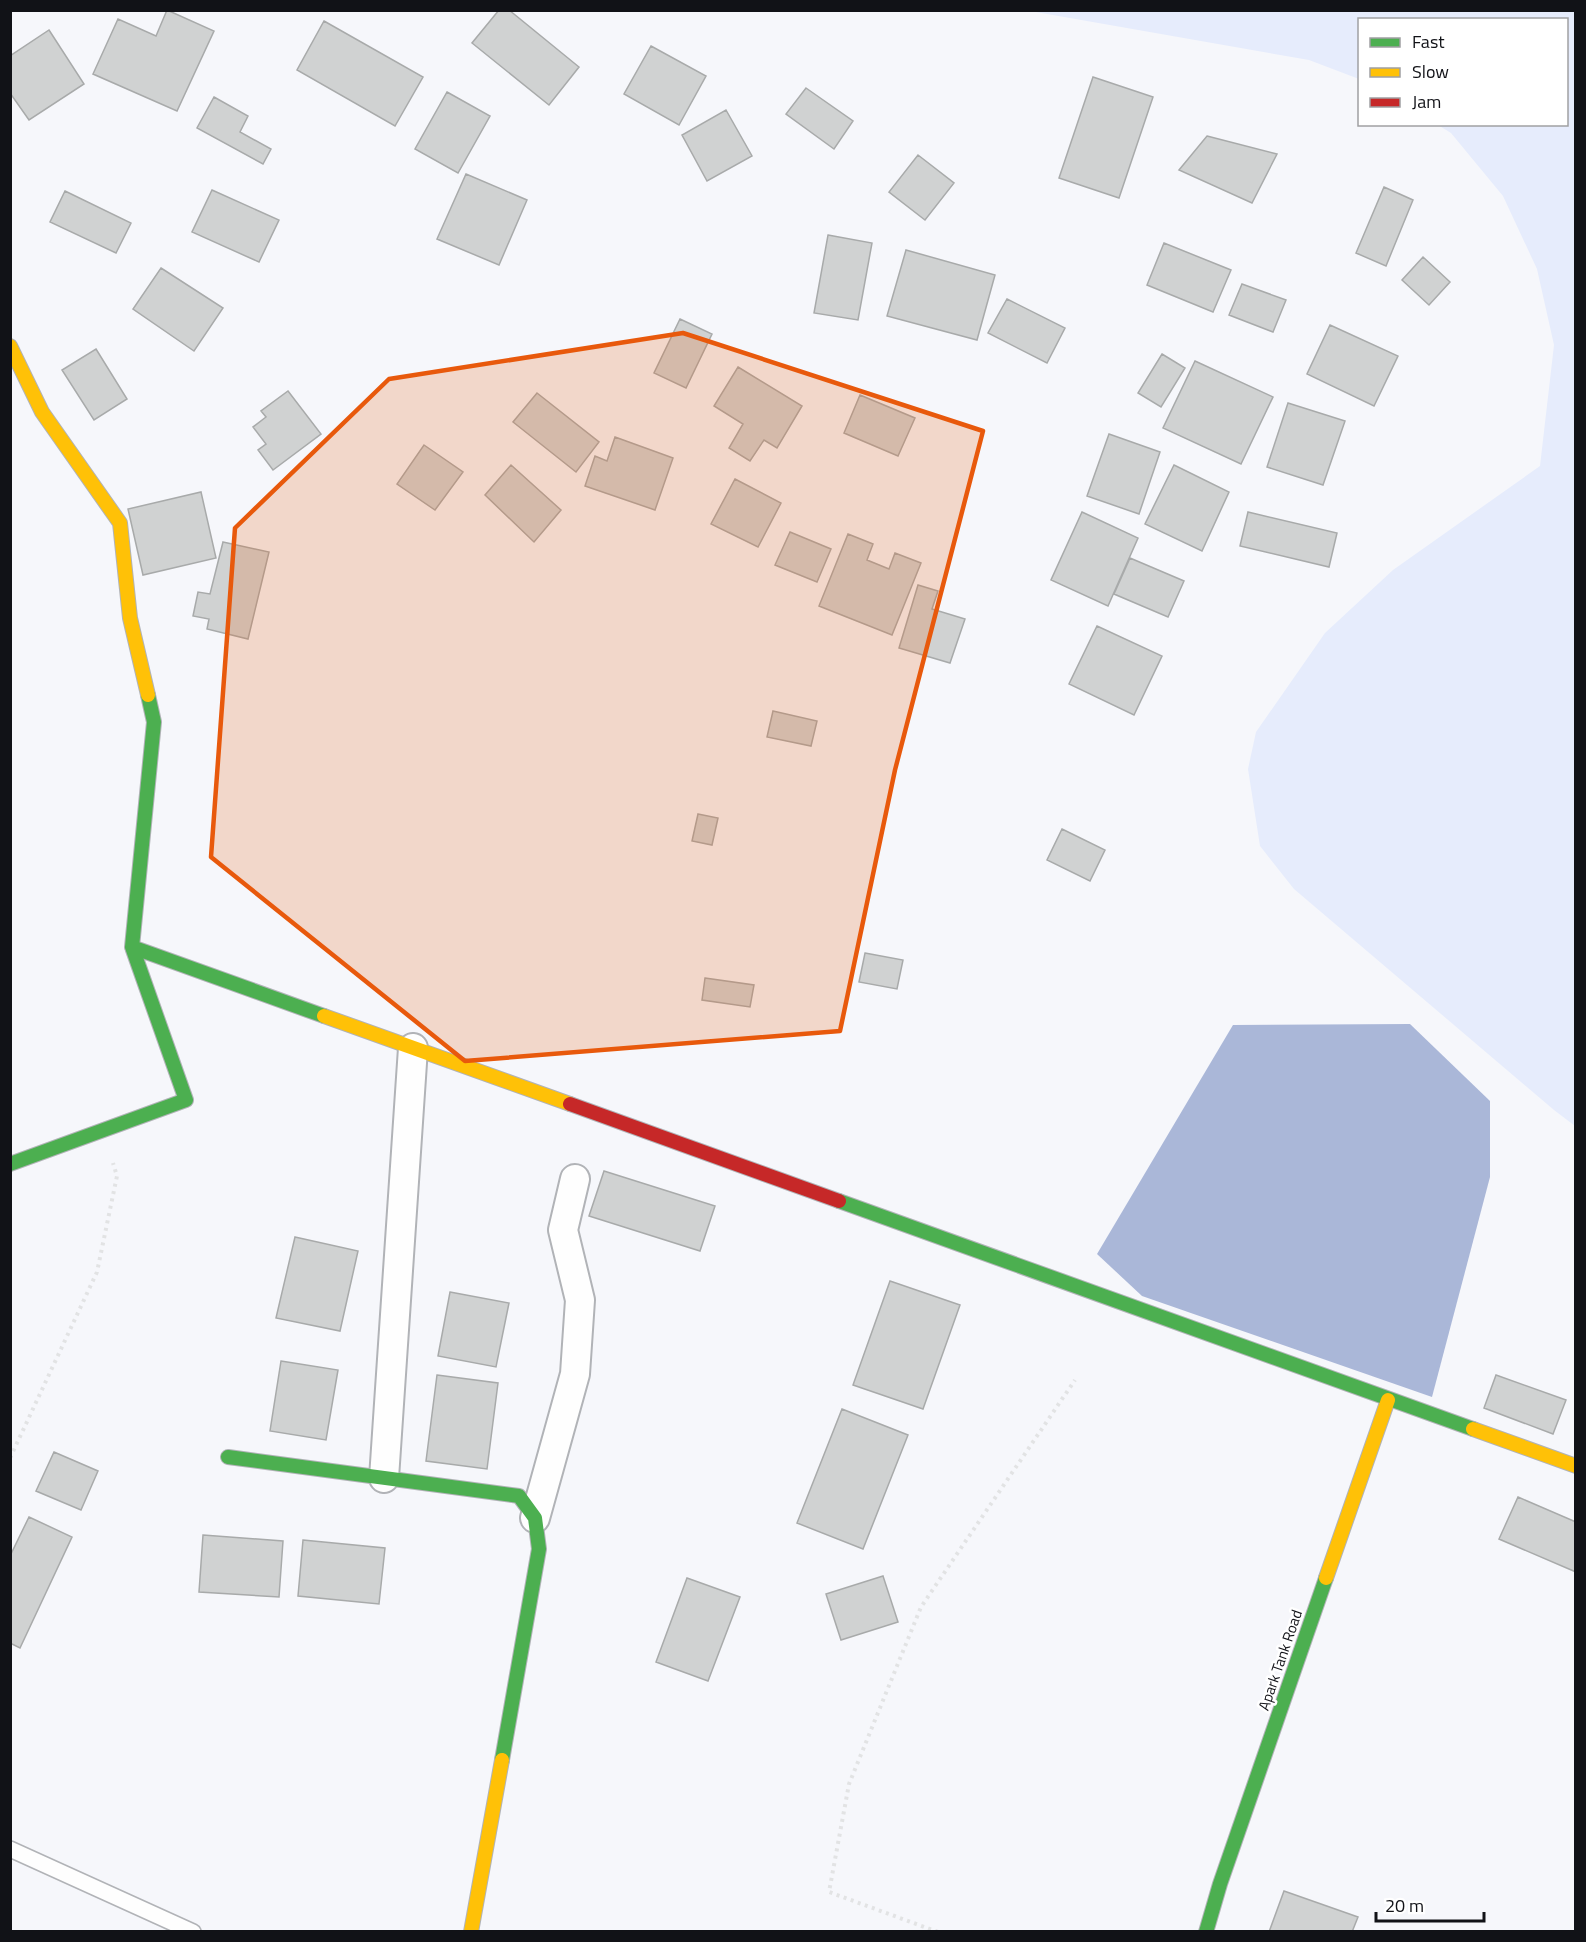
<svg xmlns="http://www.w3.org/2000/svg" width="1586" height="1942" font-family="'Titillium Web',sans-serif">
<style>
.green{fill:#e6ecfc}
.water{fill:#aab7d8}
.building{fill:#d0d2d2;stroke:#a8aaaa;stroke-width:1.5}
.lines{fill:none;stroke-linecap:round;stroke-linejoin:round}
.lane-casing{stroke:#b1b3b7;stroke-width:18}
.street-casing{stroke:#b1b3b7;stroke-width:32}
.fast-casing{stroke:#b1b3b7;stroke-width:16}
.slow-casing{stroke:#b1b3b7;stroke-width:16}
.jam-casing{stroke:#b1b3b7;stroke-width:16}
.path{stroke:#e2e3e4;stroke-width:4;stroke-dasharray:3 4.5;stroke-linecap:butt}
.lane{stroke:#fefefe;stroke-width:15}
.street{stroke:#fefefe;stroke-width:28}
.fast{stroke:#4caf50;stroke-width:14}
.slow{stroke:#ffc107;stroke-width:14}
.jam{stroke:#c62828;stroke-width:14}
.marked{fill:#e8590c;fill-opacity:0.2;stroke:#e8590c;stroke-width:4.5;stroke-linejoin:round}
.labels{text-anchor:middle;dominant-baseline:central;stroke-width:5;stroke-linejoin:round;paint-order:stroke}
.street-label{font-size:15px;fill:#111217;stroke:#fff}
</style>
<rect width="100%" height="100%" fill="#f6f7fb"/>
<path class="green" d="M1030 11H1575V1126L1554 1110 1294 889 1260 846 1248 769 1256 732 1325 633 1393 570 1540 466 1554 345 1537 269 1503 196 1451 133 1438 125 1566 124V20H1360L1359 79 1309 60Z"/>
<path class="water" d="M1410 1024 1490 1101V1177L1432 1397 1142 1296 1097 1254 1233 1025Z"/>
<path class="building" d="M167 10 214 31 177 111 93 74 118 19 156 36Z
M499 10H509L579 67 549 105 472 43Z
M324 21 423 77 395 126 297 70Z
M49 30 84 84 29 120 10 93V56Z
M651 46 706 76 679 125 624 94Z
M1093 77 1153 97 1119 198 1059 178Z
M806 88 853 121 834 149 786 114Z
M447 92 490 116 458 173 415 149Z
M214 97 248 116 240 132 271 149 263 164 197 128Z
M726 110 752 156 707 181 682 135Z
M1207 136 1277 154 1252 203 1179 170Z
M918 155 954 183 925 220 889 192Z
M466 174 527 200 499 265 437 239Z
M1384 187 1413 200 1386 266 1356 253Z
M212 190 279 220 259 262 192 232Z
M65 191 131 223 116 253 50 222Z
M828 235 872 243 858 320 814 313Z
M1164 243 1231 270 1213 312 1147 285Z
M906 250 995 275 977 340 887 316Z
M1423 257 1450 282 1429 305 1402 280Z
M161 268 223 308 194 351 133 309Z
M1242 284 1286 300 1273 332 1229 315Z
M1007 299 1065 328 1047 363 988 333Z
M680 319 712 334 686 388 654 373Z
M1330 325 1398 356 1374 406 1307 374Z
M96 349 127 399 94 420 62 370Z
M1162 354 1185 368 1161 407 1138 393Z
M1195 361 1273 397 1241 464 1163 428Z
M738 367 802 406 777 448 764 440 750 461 729 448 743 424 714 406Z
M288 391 321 434 273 470 258 450 266 444 253 427 266 417 261 411Z
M537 393 599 442 576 472 513 422Z
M860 395 915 418 898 456 844 433Z
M1288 403 1345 421 1323 485 1267 467Z
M1109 434 1160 452 1139 514 1087 496Z
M615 437 673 458 655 510 585 486 595 456 607 461Z
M424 445 463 472 435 510 397 484Z
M511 465 561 510 534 542 485 495Z
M1174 465 1229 492 1202 551 1145 524Z
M735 479 781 503 758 547 711 524Z
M201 492 216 558 143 575 128 509Z
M1082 512 1138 538 1108 606 1051 580Z
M1248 512 1337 533 1329 567 1240 546Z
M790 532 831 549 817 582 775 565Z
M848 534 873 544 867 560 889 569 895 553 921 563 892 635 819 606Z
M223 542 269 552 248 639 207 629 209 619 193 616 198 592 210 594Z
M1130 558 1184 581 1168 617 1114 594Z
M918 585 938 591 932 609 965 619 950 663 899 648Z
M1097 626 1162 656 1134 715 1069 684Z
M773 711 817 721 811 746 767 737Z
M698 814 718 818 712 845 692 841Z
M1062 829 1105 850 1090 881 1047 860Z
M865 953 903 960 897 989 859 982Z
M705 978 754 985 750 1007 702 1000Z
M604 1171 715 1206 700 1251 589 1216Z
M295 1237 358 1251 340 1331 276 1318Z
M890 1281 960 1305 923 1409 853 1385Z
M450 1292 509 1303 496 1367 438 1356Z
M281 1361 338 1370 326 1440 270 1431Z
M437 1375 498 1383 487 1469 426 1461Z
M1496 1375 1566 1400 1553 1434 1484 1408Z
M842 1409 908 1435 863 1549 797 1523Z
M54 1452 98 1471 81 1510 36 1491Z
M1518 1497 1576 1522V1572L1499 1539Z
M29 1517 72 1537 20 1648 10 1643V1556Z
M203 1535 283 1541 279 1597 199 1592Z
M303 1540 385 1548 379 1604 298 1596Z
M883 1576 898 1622 841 1640 826 1594Z
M687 1578 740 1597 708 1681 656 1662Z
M1284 1891 1358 1917 1352 1932H1269Z"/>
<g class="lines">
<defs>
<path id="lane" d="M10 1849 193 1932"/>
<path id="street" d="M384 1478 413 1048
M535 1518 575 1374 580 1300 563 1230 575 1179"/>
<path id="fast" d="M132 947 154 722 148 695
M10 1164 186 1100 132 947 324 1016
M839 1201 1473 1429
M228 1457 519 1496 535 1518 539 1549 502 1760
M1206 1932 1220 1884 1326 1578"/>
<path id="slow" d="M10 346 42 412 120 523 130 618 148 695
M324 1016 570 1104
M1473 1429 1576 1466
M1326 1578 1388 1400
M471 1932 502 1760"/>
<path id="jam" d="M570 1104 839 1201"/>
</defs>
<use href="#lane" class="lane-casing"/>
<use href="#street" class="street-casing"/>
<use href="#fast" class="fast-casing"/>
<use href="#slow" class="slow-casing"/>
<use href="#jam" class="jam-casing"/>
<path class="path" d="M10 1458 97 1272 117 1176 113 1163
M938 1932 829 1892 849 1784 921 1607 1075 1380"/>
<use href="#lane" class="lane"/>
<use href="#street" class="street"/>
<use href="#fast" class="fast"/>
<use href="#slow" class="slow"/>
<use href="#jam" class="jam"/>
</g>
<path class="marked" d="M683 333 983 431 895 770 840 1031 465 1061 211 857 235 528 389 379Z"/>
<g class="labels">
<g class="street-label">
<text transform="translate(1280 1660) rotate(-71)">Apark Tank Road</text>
</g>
</g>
<rect width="1586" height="1942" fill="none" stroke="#111217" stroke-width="24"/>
<rect x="1358" y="18" width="210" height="108" fill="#ffffff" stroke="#a0a0a2" stroke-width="1.5"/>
<rect x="1370" y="38" width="30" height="9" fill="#4caf50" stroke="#a0a0a2" stroke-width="1.5"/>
<text x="1412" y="48" font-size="18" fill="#111217">Fast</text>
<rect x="1370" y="68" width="30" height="9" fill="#ffc107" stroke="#a0a0a2" stroke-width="1.5"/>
<text x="1412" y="78" font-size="18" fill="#111217">Slow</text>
<rect x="1370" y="98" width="30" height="9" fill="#c62828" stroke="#a0a0a2" stroke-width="1.5"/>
<text x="1412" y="108" font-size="18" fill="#111217">Jam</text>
<path d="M1376 1912v9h108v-9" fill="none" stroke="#111217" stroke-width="3"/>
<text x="1385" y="1912" font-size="18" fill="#111217" stroke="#ffffff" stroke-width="4.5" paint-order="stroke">20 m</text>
</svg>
